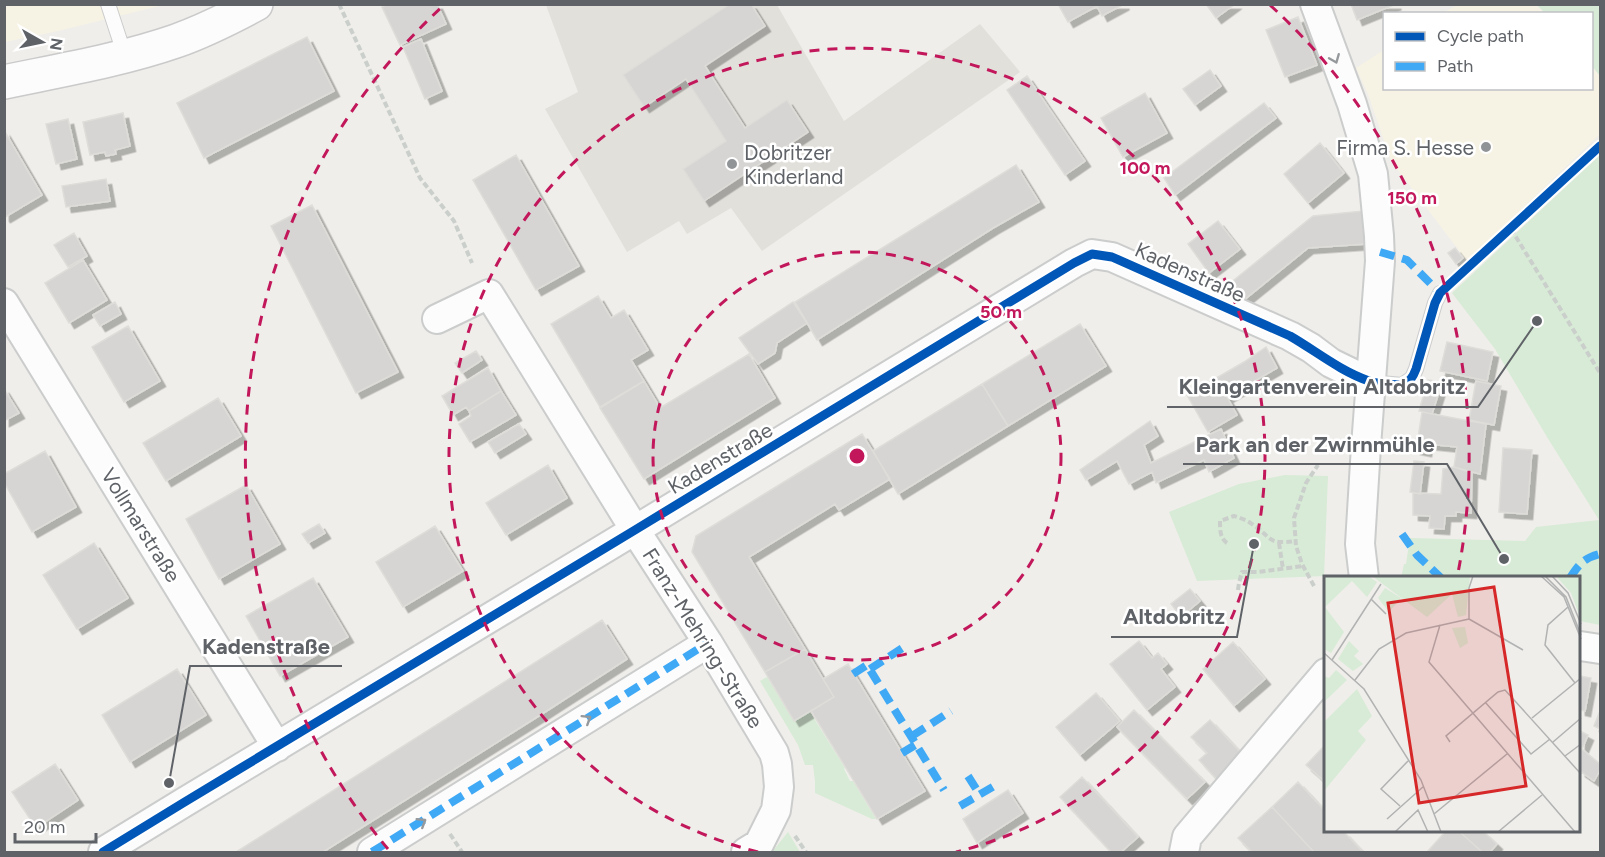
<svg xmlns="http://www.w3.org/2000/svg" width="1605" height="857" font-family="Figtree,sans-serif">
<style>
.commercial{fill:#f7f3e4}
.education{fill:#e2e0da}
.green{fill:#d8ebd6}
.building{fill:#d6d5d3;stroke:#deddd9;stroke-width:1.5;filter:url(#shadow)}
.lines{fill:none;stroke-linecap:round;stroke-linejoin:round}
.lane-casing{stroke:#cbcccc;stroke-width:16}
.street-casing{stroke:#cbcccc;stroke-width:32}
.secondary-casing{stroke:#cacacb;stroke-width:36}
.path{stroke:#cacfcc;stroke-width:4;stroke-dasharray:6 3;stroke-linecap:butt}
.lane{stroke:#fdfcfc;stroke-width:14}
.street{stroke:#fdfcfc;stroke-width:28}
.secondary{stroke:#fdfcfc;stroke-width:33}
.quiet{stroke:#3fa9f5;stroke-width:8;stroke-dasharray:15 8;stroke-linecap:butt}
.cycleway-casing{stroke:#fff;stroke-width:13}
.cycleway{stroke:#0057b8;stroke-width:9}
.oneway{stroke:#96999c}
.ring{fill:none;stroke:#c2185b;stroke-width:3;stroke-dasharray:10 8}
.poi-dot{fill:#919496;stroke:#fff;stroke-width:2}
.labels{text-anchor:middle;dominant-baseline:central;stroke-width:5;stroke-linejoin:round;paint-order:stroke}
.poi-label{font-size:21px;fill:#5f6368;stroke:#fff;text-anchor:end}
.street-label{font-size:21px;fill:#5f6368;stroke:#fff}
.inset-road{fill:none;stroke:#b1b2b2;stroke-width:1.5}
.view{fill:#d62828;fill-opacity:0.15;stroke:#d62828;stroke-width:3}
.inset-edge{fill:none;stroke:#5f6368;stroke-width:3}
.centre{fill:#c2185b;stroke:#fff;stroke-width:3}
.ring-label{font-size:18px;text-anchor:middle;font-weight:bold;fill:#c2185b;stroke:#fff;stroke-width:5;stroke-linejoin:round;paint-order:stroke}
.leader{fill:none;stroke:#5f6368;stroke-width:2}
.callout-dot{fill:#5f6368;stroke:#fff;stroke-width:2}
.callout-label{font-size:22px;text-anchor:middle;font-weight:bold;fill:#5f6368;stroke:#fff;stroke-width:5;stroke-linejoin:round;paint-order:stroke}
</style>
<defs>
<filter id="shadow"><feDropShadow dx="5.5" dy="5.5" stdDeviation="0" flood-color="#0004"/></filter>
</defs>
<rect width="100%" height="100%" fill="#efeeea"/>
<path class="commercial" d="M5 5H163L58 31 5 42Z
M1457 5H1536L1544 13H1443Z
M1384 50V88H1592V66L1600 76V134L1467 261 1391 161 1368 94 1356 68Z"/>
<path class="education" d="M546 5H777L844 121 980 24 1020 72 762 251 731 208 687 234 679 221 627 252 545 109 578 92Z"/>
<path class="green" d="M1537 5H1600V76L1592 66V14L1545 13Z
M1600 155V625L1580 621V578H1401L1404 564H1406L1410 538 1525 541 1536 527 1599 520 1547 437 1495 349 1452 293Z
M1285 475 1328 476 1324 576 1197 581 1169 512 1239 484Z
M767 677 794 721 810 712 845 768 844 769 850 781H853L876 819H872L815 793V781L813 765H805L798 745 760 681Z
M788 832 800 852H772Z"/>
<path class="building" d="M388 4H437L446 24 400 45 382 7Z
M730 4H751L765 26 705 66 745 128 787 100 808 132 704 201 683 169 726 141 686 79 644 107 623 75Z
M1058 4H1124L1102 16 1097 6 1068 22Z
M1206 4H1235L1216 18Z
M1351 4H1396L1357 20Z
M1298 17 1317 65 1285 77 1266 30Z
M307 37 334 91 204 158 177 103Z
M421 39 442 91 425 99 403 47Z
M1210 70 1221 86 1195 105 1183 89Z
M1027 76 1085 161 1065 175 1007 90Z
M1145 93 1167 133 1123 157 1101 118Z
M1264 103 1276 118 1175 195 1164 178Z
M123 113 130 146 115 150 116 154 106 156 105 152 90 155 83 122Z
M68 119 77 159 56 164 46 124Z
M5 132 42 195 5 217 4 216Z
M1320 143 1344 173 1308 203 1284 174Z
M516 155 579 266 536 290 473 180Z
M1016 165 1039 202 993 228 817 340 795 302Z
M106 179 110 201 66 207 62 186Z
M312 205 398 372 356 393 271 226Z
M1363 211 1366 244 1308 248 1244 300 1229 284 1313 216Z
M1218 221 1240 249 1209 273 1188 244Z
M74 233 87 256 68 267 54 245Z
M1455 248 1463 258 1456 264 1448 253Z
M83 260 107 300 69 323 45 283Z
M598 296 611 318 624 310 648 350 631 360 644 381 600 407 551 324Z
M115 302 121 314 100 326 93 315Z
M793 302 807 323 777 343 775 353 758 364 739 338Z
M1080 324 1106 366 1008 426 982 384Z
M128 326 160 381 124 402 92 347Z
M1447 342 1493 352 1487 381 1440 371Z
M1266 347 1277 368 1227 397 1237 415 1208 432 1187 395 1244 362Z
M476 351 482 360 462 373 455 363Z
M749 354 775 398 644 479 600 408 644 381 660 408Z
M488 368 501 391 469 411 466 407 453 415 442 396Z
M1428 380 1442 382 1432 414 1419 411Z
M1476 381 1501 386 1494 425 1469 420Z
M982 384 1008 426 898 494 873 451Z
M4 389 19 413 4 421Z
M501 391 516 415 470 442 459 424 471 416 469 411Z
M218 398 241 436 166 481 143 443Z
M1422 412 1486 424 1480 474 1454 467 1457 447 1427 444 1426 451 1415 449 1416 438H1418Z
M1150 421 1158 436 1144 445 1151 463 1221 429 1234 458 1209 472 1204 460 1156 483 1152 472 1129 484 1117 461 1086 480 1080 470Z
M519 424 526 434 495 453 488 442Z
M862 434 890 479 839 510 835 504 749 557 805 649 765 672 692 552 696 536Z
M1503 448 1532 450 1527 514 1499 512Z
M45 451 76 507 32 532 4 482V474Z
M1414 461 1424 462 1420 494 1410 492Z
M548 465 567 498 506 535 486 503Z
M1454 467 1472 473 1471 513 1456 512V516H1445L1444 529 1429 528 1430 516 1413 515V493L1441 494 1443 469Z
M246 485 280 544 219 579 186 519Z
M319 524 325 533 308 543 302 534Z
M435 526 463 571 403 607 376 562Z
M94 543 128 598 77 629 43 575Z
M313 578 348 637 280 676 246 616Z
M1190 589 1200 601 1181 617 1171 604Z
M602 620 627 659 545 712 323 852H236Z
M1139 641 1152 658 1158 653 1167 664 1161 669 1175 687 1147 710 1110 664Z
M1233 642 1265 679 1234 706 1203 669Z
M805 649 834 697 794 721 765 672Z
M848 664 925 791 877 819 811 711 834 697 823 679Z
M177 669 206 715 130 762 102 715Z
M1580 676 1591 678 1585 711 1580 710Z
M1096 693 1120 721 1080 755 1056 727Z
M1134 710 1205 782 1187 799 1117 727Z
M1600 711V729L1594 726Z
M1210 720 1244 756 1218 781 1199 760 1207 753 1191 737Z
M1580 731 1588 735 1582 749 1600 764V770L1594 781 1580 771Z
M1326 744V776L1323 780 1306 765Z
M55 764 78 800 36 828 12 792Z
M1082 777 1138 837 1121 852H1111L1060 797Z
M1298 782 1326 812V832H1344L1363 852H1314L1272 807Z
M1008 790 1023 813 977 843 963 819Z
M1272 807 1314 852H1252L1238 838Z
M1445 832H1460L1482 852H1427Z
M1460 832H1484L1497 844 1490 852H1482Z"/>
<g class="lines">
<defs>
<path id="lane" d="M108 4 125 56
M1370 382 1402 385 1412 378 1416 369 1435 303 1440 293"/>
<path id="street" d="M1315 4 1352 104 1373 174 1379 236 1380 261 1366 446 1360 544 1364 578
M4 303 277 747
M437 319 489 294 635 530 708 643 774 753 777 764 779 787 776 810 759 844 746 852
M1580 646 1600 649
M103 852 183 803 635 530 1074 263 1092 254 1112 257 1290 336 1311 348 1331 363 1370 382
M372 852 708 643
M1184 852 1187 837 1326 673"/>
<path id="secondary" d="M4 82C62 70 121 60 176 41 204 31 230 18 256 4"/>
</defs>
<use href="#lane" class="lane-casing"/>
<use href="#street" class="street-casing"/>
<use href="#secondary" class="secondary-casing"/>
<path class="path" d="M339 4 420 178 454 221 472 263
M1511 229 1600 373
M1227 543C1220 538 1220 530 1220 521L1234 516C1240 518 1247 520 1252 524 1273 538 1267 545 1295 541
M1279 543 1283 569
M1314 586 1302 564 1296 546 1294 518 1306 483 1318 465
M1238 590 1239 583 1242 572H1258L1303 566
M450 834 462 852
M795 836 806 852"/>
<use href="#lane" class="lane"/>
<use href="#street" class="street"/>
<use href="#secondary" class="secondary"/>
<path class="quiet" d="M1380 252 1407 260 1440 293 1444 290
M1402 534 1417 555 1441 578
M1570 578C1579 564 1584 558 1600 554
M870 669 907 645
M853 674 867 665 944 790
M912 736 951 711
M902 753 917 744
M968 776 980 795
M960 806 996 785
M372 852 708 643"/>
<defs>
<path id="cycleway" d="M103 852 183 803 635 530 1074 263 1092 254 1112 257 1290 336C1316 351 1340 371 1369 381 1379 385 1392 384 1402 385 1410 382 1413 377 1416 369L1435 303 1440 293 1600 146"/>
</defs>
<use href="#cycleway" class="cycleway-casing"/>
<use href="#cycleway" class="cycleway"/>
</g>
<defs><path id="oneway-chevron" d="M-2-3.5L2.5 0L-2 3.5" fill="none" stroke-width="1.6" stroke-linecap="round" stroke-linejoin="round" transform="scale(1.5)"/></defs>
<g class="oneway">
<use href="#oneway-chevron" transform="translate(1335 59) rotate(68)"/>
<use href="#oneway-chevron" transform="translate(587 719) rotate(-32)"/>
<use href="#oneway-chevron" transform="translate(422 822) rotate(-32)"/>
</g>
<g class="ring">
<circle cx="857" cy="456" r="204"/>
<path d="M758 852A408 408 0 1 1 956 852"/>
<path d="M388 849A612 612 0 0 1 444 5M1270 5A612 612 0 0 1 1458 573"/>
</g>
<g class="poi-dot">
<circle cx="1486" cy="147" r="6"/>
<circle cx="732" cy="164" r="6"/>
</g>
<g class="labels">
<g class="poi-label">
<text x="1474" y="147">Firma S. Hesse</text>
<text x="744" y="152" text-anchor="start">Dobritzer<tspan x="744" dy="24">Kinderland</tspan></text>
</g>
<g class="street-label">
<text transform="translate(1190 272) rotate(24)">Kadenstraße</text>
<text transform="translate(720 458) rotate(-31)">Kadenstraße</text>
<text transform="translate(141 525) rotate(58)">Vollmarstraße</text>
<text transform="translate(703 638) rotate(58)">Franz-Mehring-Straße</text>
</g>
</g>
<g transform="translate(1324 576)">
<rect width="256" height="256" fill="#efeeea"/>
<path d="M0 0H44L53 6 43 21 28 5 1 31 20 56 7 77 0 73ZM48 0H146L142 39 134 41 128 18 103 41ZM232 0H256V41L247 17ZM61 12 77 22 65 36 54 22ZM141 51 144 67 136 72 128 52ZM25 65 35 75 30 80 39 88 29 95 14 83ZM12 94 23 104 0 126V100L5 102ZM33 113 48 140 34 155 42 164 0 215V146Z" fill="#d8ebd6"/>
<path class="inset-road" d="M217 0 240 21 257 63M221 0 242 21 257 59M228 0 244 17 257 48M47 23 62 38M244 31 224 49 221 69 251 107M145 43 199 74M145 43V12L149 0M116 49 105 86 251 256M0 77 40 113 97 204 117 256M8 84 57 8M31 104 55 73 82 57 145 43M161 126 207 178 226 163M208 142 257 102M126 166 122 160 174 116 181 114 257 198M229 166 257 142M241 180 257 168M76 230 57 213 84 185M110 238 183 178M63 243 100 210M71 256 94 234 104 256M174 256 218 219"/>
<path class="view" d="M170 11 202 210 95 227 64 27Z"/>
<rect width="256" height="256" class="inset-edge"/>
</g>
<circle cx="857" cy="456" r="9" class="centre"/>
<g class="ring-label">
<text x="1145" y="174">100 m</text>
<text x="1412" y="204">150 m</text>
<text x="1001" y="318">50 m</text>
</g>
<path class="leader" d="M1537 321L1478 407H1167M1504 559L1447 464H1183M1254 544L1237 637H1111M169 783L190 666H342"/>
<g class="callout-dot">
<circle cx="1537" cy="321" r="6"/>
<circle cx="1504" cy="559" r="6"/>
<circle cx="1254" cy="544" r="6"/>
<circle cx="169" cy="783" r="6"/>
</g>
<g class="callout-label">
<text x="1322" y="394">Kleingartenverein Altdobritz</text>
<text x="1315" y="452">Park an der Zwirnmühle</text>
<text x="1174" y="624">Altdobritz</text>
<text x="266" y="654">Kadenstraße</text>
</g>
<rect width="1605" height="857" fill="none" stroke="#5f6368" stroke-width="12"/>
<rect x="1383" y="12" width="210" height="78" fill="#ffffff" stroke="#bfc1c3" stroke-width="1.5"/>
<rect x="1395" y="32" width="30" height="9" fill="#0057b8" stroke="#bfc1c3" stroke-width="1.5"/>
<text x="1437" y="42" font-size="18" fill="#5f6368">Cycle path</text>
<rect x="1395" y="62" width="30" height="9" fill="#3fa9f5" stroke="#bfc1c3" stroke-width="1.5"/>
<text x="1437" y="72" font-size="18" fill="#5f6368">Path</text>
<g transform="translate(42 42) rotate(99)" stroke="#ffffff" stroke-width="4.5" paint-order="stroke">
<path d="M0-4.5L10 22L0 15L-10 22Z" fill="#5f6368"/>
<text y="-9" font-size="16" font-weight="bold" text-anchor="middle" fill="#5f6368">N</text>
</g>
<path d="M15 833v9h81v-9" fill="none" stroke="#5f6368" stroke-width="3"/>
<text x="24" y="833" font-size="18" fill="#5f6368" stroke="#ffffff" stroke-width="4.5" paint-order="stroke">20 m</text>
</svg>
